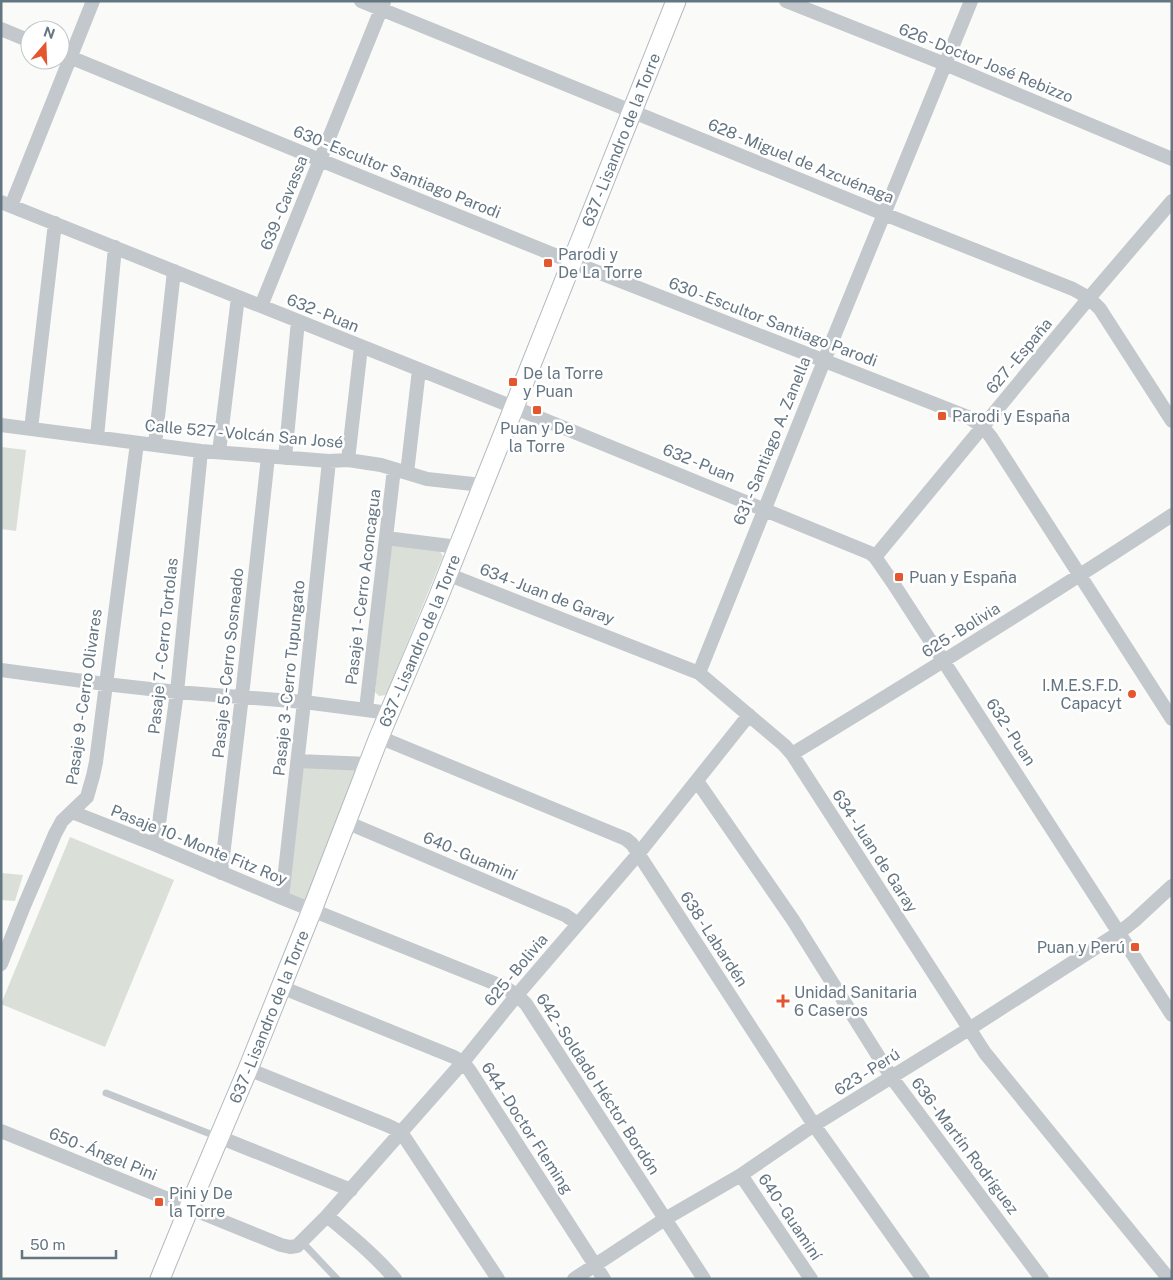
<svg xmlns="http://www.w3.org/2000/svg" width="1173" height="1280" font-family="'Public Sans',sans-serif">
<style>
.green{fill:#dadfd7}
.lines{fill:none;stroke-linecap:round;stroke-linejoin:round}
.secondary-casing{stroke:#b3babf;stroke-width:21}
.lane{stroke:#c3c8cc;stroke-width:7}
.street{stroke:#c3c8cc;stroke-width:14}
.secondary{stroke:#fff;stroke-width:19}
.poi-dot{fill:#e4572e;stroke:#fff;stroke-width:2}
.labels{text-anchor:middle;dominant-baseline:central;stroke-width:5;stroke-linejoin:round;paint-order:stroke}
.street-label{font-size:16px;fill:#657683;stroke:#fff}
.poi-label{font-size:16px;fill:#657683;stroke:#fff;text-anchor:start}
</style>
<rect width="100%" height="100%" fill="#fafaf8"/>
<path class="green" d="M1 447 26 450 16 531 1 529Z
M390 545 439 550 443 556 386 695 379 696 375 692Z
M302 765 361 767 306 902 286 893Z
M70 837 174 880 105 1047 1 1004Z
M1 873 23 875 15 901 1 900Z"/>
<g class="lines">
<defs>
<g id="secondary">
<path id="s1" d="M160 1279 189 1208 248 1069 312 910 379 737 438 598 676 1"/>
</g>
</defs>
<use href="#secondary" class="secondary-casing"/>
<path class="lane" d="M106 1093 218 1137
M302 1242 337 1279"/>
<path class="street" d="M361 1 884 214 1073 289 1089 298 1100 309 1172 421
M786 1 945 64 1172 159
M1 29 30 41
M60 53 320 160 572 262 968 417 983 427 991 437 1172 719
M1 202 513 407 870 553 875 557 893 583 1172 1015
M11 206 93 1
M261 306 384 2
M1 425 201 451 329 461 348 460 381 465 427 479 482 485
M31 429 55 223
M97 437 115 247
M155 444 174 271
M219 452 238 297
M285 458 298 321
M348 460 361 347
M407 473 419 370
M386 538 458 547
M875 557 1089 298 1172 201
M447 574 699 673 784 745 792 754 985 1053 1169 1279
M1 670 105 684 177 692 304 702 389 713
M699 673 824 361 971 1
M366 709 394 469
M379 737 626 839 632 844 814 1125 923 1279
M792 754C920 676 1047 598 1172 515
M298 761 369 764
M697 781 793 920 892 1078 1042 1279
M72 812 156 845 282 898 504 987 517 995 526 1004 704 1279
M346 822 565 915 578 924
M156 845 177 692 201 451
M221 873 242 696 268 457
M282 898 304 702 329 461
M1 964 24 906 55 834 62 821 87 797 93 776 96 762 137 443
M281 987 454 1057 463 1062 470 1071 604 1279
M248 1069 389 1126 401 1132 498 1279
M1 1131 281 1245 290 1247 297 1246 327 1216 463 1062 517 995 639 853 749 715
M219 1137 351 1190
M741 1175 811 1279
M327 1216C351 1236 375 1255 395 1279
M574 1279 665 1219 741 1175 814 1125 969 1029 1120 932 1134 921 1172 886"/>
<use href="#secondary" class="secondary"/>
</g>
<g class="poi-dot">
<rect x="543" y="258" width="10" height="10" rx="2.5"/>
<rect x="508" y="377" width="10" height="10" rx="2.5"/>
<rect x="532" y="405" width="10" height="10" rx="2.5"/>
<rect x="937" y="411" width="10" height="10" rx="2.5"/>
<rect x="894" y="572" width="10" height="10" rx="2.5"/>
<circle cx="1132" cy="694" r="5"/>
<rect x="1130" y="942" width="10" height="10" rx="2.5"/>
<path d="M780.5 993.5h5v5h5v5h-5v5h-5v-5h-5v-5h5z"/>
<rect x="154" y="1197" width="10" height="10" rx="2.5"/>
</g>
<g class="labels">
<g class="street-label">
<text transform="translate(986 63) rotate(22)">626 - Doctor José Rebizzo</text>
<text stroke="none"><textPath href="#s1" startOffset="1229">637 - Lisandro de la Torre</textPath></text>
<text transform="translate(801 161) rotate(22)">628 - Miguel de Azcuénaga</text>
<text transform="translate(397 172) rotate(22)">630 - Escultor Santiago Parodi</text>
<text transform="translate(284 203) rotate(-68)">639 - Cavassa</text>
<text transform="translate(323 313) rotate(22)">632 - Puan</text>
<text transform="translate(773 322) rotate(21)">630 - Escultor Santiago Parodi</text>
<text transform="translate(1019 356) rotate(-50)">627 - España</text>
<text transform="translate(244 434) rotate(5)">Calle 527 - Volcán San José</text>
<text transform="translate(772 441) rotate(-68)">631 - Santiago A. Zanella</text>
<text transform="translate(699 463) rotate(22)">632 - Puan</text>
<text transform="translate(363 587) rotate(-83)">Pasaje 1 - Cerro Aconcagua</text>
<text transform="translate(547 594) rotate(21)">634 - Juan de Garay</text>
<text transform="translate(961 630) rotate(-32)">625 - Bolivia</text>
<text stroke="none"><textPath href="#s1" startOffset="689">637 - Lisandro de la Torre</textPath></text>
<text transform="translate(163 646) rotate(-84)">Pasaje 7 - Cerro Tortolas</text>
<text transform="translate(228 663) rotate(-84)">Pasaje 5 - Cerro Sosneado</text>
<text transform="translate(289 678) rotate(-84)">Pasaje 3 - Cerro Tupungato</text>
<text transform="translate(84 697) rotate(-82)">Pasaje 9 - Cerro Olivares</text>
<text transform="translate(1011 732) rotate(57)">632 - Puan</text>
<text transform="translate(199 845) rotate(22)">Pasaje 10 - Monte Fitz Roy</text>
<text transform="translate(875 851) rotate(57)">634 - Juan de Garay</text>
<text transform="translate(470 856) rotate(23)">640 - Guaminí</text>
<text transform="translate(714 939) rotate(57)">638 - Labardén</text>
<text transform="translate(516 970) rotate(-50)">625 - Bolivia</text>
<text stroke="none"><textPath href="#s1" startOffset="284">637 - Lisandro de la Torre</textPath></text>
<text transform="translate(867 1072) rotate(-32)">623 - Perú</text>
<text transform="translate(598 1084) rotate(57)">642 - Soldado Héctor Bordón</text>
<text transform="translate(527 1128) rotate(57)">644 - Doctor Fleming</text>
<text transform="translate(965 1146) rotate(53)">636 - Martín Rodríguez</text>
<text transform="translate(103 1154) rotate(22)">650 - Ángel Pini</text>
<text transform="translate(790 1217) rotate(56)">640 - Guaminí</text>
</g>
<g class="poi-label">
<text x="558" y="254">Parodi y<tspan x="558" dy="18">De La Torre</tspan></text>
<text x="523" y="373">De la Torre<tspan x="523" dy="18">y Puan</tspan></text>
<text x="952" y="416">Parodi y España</text>
<text x="537" y="428" text-anchor="middle">Puan y De<tspan x="537" dy="18">la Torre</tspan></text>
<text x="909" y="577">Puan y España</text>
<text x="1122" y="685" text-anchor="end">I.M.E.S.F.D.<tspan x="1122" dy="18">Capacyt</tspan></text>
<text x="1125" y="947" text-anchor="end">Puan y Perú</text>
<text x="794" y="992">Unidad Sanitaria<tspan x="794" dy="18">6 Caseros</tspan></text>
<text x="169" y="1193">Pini y De<tspan x="169" dy="18">la Torre</tspan></text>
</g>
</g>
<rect width="1173" height="1280" fill="none" stroke="#657683" stroke-width="5"/>
<g transform="translate(45 45) rotate(19)"><circle r="24" fill="#ffffff" stroke="#c1c8cd"/>
<path d="M0-4L9 19L0 12L-9 19Z" fill="#e4572e"/>
<text y="-8" font-size="14" font-weight="bold" text-anchor="middle" fill="#657683">N</text>
</g>
<path d="M22 1250v8h94v-8" fill="none" stroke="#657683" stroke-width="2.5"/>
<text x="30" y="1250" font-size="15" fill="#657683" stroke="#ffffff" stroke-width="4" paint-order="stroke">50 m</text>
</svg>
